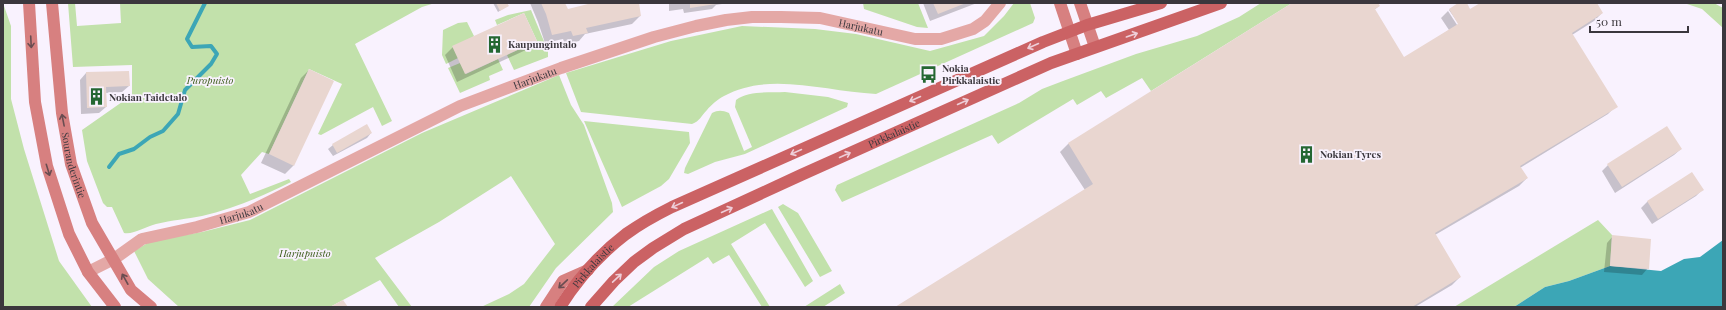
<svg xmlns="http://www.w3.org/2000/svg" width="1726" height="310" font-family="'Playfair Display',serif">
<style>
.green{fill:#c2e1ab}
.water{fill:#3ca6b6}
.shadow{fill:#0003}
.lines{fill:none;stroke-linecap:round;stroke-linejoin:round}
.stream{stroke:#3ca6b6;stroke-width:4}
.building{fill:#e9d6d0}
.street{stroke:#e4a8a6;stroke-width:12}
.secondary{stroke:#d78080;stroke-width:12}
.primary{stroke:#cb6264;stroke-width:12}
.oneway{stroke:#eeced8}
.oneway2{stroke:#6a4d51}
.labels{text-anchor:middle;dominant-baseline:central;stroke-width:3.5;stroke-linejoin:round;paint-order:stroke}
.street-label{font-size:10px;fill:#3b373d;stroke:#f9f2fe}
.poi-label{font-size:10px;font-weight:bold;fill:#3b373d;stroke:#f9f2fe;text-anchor:start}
.park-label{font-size:10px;font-style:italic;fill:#3b5c19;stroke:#f9f2fe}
</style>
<rect width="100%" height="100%" fill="#f9f2fe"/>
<path class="green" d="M3 3 11 26V99L24 149 59 261 92 307H3Z
M68 3H75L77 26 121 23 120 3H435L422 7 355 44 392 121 382 126 373 107 321 135 318 134 342 84 309 69 269 154 262 152 241 175 250 194 289 179 291 182C263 196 233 209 202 216 187 219 172 220 156 224 147 226 133 235 124 233L112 207H107L103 203 87 161 82 130 132 95V65L73 67Z
M863 3H918L928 28 917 27 864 9Z
M1014 3H1030L1035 18 1033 23 876 94C827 92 769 71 724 96 718 99 711 105 707 110 701 116 700 121 692 124L581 112 566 73 671 41 742 26 815 29 856 34 930 51 984 36 1004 16Z
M1261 3H1292L1151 91 1142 78 1106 98 1101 91 1077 105 1073 99 998 144 992 135 842 202 835 190 837 185 1019 103 1042 89 1063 81 1136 54 1197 36 1239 17Z
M1684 3H1714L1723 8V28L1702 9Z
M531 10 548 51V57L514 70 507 55 537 41 524 13 497 25 495 20 508 15Z
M467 22 474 36 458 58 446 64 442 55 443 30 458 23Z
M498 59 503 70 489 76 490 80 460 93 448 68 460 63 466 74Z
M559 75 571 105 584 125 612 203 613 212 556 268 529 307H481L509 294 524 284 555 244 511 176 439 222 375 258 412 307H399L380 280 330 307H179L148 279 134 251 151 241 202 232 250 220 422 133Z
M785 92 828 97 848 103 847 107 745 154 715 162 688 174 684 173 685 168 712 113C718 110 722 110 729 113L744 151 752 147 735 107 736 100C749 90 769 93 785 92Z
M584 121 689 132 690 143 669 179 661 186 622 207Z
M783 204 798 213 832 271 820 277 778 207Z
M772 209 813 281 805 287 765 223 731 244 770 307H762L729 255 713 264 708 257 628 307H612L654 267 679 251Z
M1598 220 1612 235 1610 266 1569 281 1545 287 1514 307H1454Z
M840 284 845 293 823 307H804Z"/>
<path class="water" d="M1723 240V307H1514L1545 287 1569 281 1610 266 1661 271 1684 259 1700 257Z"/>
<path class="shadow" d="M493 3H506L507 6 498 12Z
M530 3H564L567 10 596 3H638L640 16 632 24 585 34 579 41 565 44 563 39 545 43 538 22Z
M669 3H728L716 5 712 9 684 13 683 9 669 11Z
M923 3H977L930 21Z
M1294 3H1377L1379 6 1374 10 1404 59 1449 30 1441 18 1448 11 1459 28 1461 27 1449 10 1460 3H1466L1470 10 1482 3H1596L1602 13 1594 21 1572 35 1616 106 1608 114 1520 168 1527 178 1519 186 1435 235 1460 277 1452 285 1415 307H897L1085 190 1060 152 1068 144Z
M536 41 528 49 457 82 445 55 453 47Z
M309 70 333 81 293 166 285 174 261 163 301 78Z
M128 72 129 86 122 92 105 93 106 107 99 113 81 114 80 80 86 73Z
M371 133 367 138 333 156 328 149 333 145Z
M1681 149 1674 155 1615 193 1602 171 1608 165Z
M1702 190 1696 196 1652 224 1641 208 1648 201Z
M1613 236 1648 268 1642 275 1604 272 1607 243Z"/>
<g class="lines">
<path class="stream" d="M109 167 119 154 134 149 150 137 163 131 178 114 185 90 211 64 217 54 211 46 192 47 187 39 205 3"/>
</g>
<path class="building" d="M496 3H507L509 6 500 11Z
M541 3H565L568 9 592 3H639L641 16 586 28 588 33 573 36 571 31 552 35 546 14Z
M690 3H716V4L690 8Z
M933 3H966L938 14Z
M1292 3H1378L1380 6 1375 9 1404 57 1458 24 1449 9 1458 3H1467L1470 9 1480 3H1597L1603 13 1572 33 1618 107 1520 166 1528 178 1435 233 1461 277 1412 307H895L1093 184 1068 143Z
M524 13 537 41 465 74 452 46Z
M309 69 334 81 294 166 269 154Z
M129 71 130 86 106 87 107 107 87 108 86 72Z
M367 124 372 133 337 153 332 144Z
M1667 126 1682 149 1622 187 1607 164Z
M1692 172 1704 190 1658 219 1647 201Z
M1612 235 1651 239 1649 269 1610 266Z
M343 300 348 307H330Z"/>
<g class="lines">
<path class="street" id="s1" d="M88 272 114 259 142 239 197 227 249 212 460 106 561 68 654 37 696 26 726 20 752 17H781L820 18 915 39H941L973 29 985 21 1000 3"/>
<g class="secondary">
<path d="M29 3 35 102 47 166 69 234 88 272 115 307"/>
<path id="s2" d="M52 3 62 113 71 164 92 223 131 290 151 307"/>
<path d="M1060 3 1077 54"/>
<path d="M1080 3 1095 47"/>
<path d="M546 307 563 281 588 270"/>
</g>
<g class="primary">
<path id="s3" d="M560 307C577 280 601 253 626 234 640 224 656 215 672 207L1043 42 1087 25 1161 3"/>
<path id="s4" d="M591 307 614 281 634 262 653 248 684 229 801 175 1051 63 1221 3"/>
</g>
</g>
<defs><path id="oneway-shaft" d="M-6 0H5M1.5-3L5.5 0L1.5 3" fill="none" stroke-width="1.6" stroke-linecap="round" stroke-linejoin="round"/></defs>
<g class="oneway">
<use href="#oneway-shaft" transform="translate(1132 35) rotate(-19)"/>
<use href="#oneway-shaft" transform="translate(1033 46) rotate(156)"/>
<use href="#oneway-shaft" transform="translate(915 99) rotate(156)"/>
<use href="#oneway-shaft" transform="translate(963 102) rotate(-24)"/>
<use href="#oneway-shaft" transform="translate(796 152) rotate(156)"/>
<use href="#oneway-shaft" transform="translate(845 155) rotate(-24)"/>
<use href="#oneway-shaft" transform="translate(677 205) rotate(155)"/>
<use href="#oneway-shaft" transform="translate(727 210) rotate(-24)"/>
<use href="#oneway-shaft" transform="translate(617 278) rotate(-43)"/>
</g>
<g class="oneway2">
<use href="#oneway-shaft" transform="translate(31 42) rotate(87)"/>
<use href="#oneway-shaft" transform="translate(63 120) rotate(-101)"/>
<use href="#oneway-shaft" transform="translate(48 170) rotate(73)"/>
<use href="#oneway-shaft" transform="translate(125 279) rotate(-119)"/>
<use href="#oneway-shaft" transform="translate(563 284) rotate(137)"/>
</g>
<defs>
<symbol id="building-bare" viewBox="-9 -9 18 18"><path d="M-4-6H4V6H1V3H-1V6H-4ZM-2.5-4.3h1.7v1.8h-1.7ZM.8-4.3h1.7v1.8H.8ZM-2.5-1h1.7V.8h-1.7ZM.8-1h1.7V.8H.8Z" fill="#246732" stroke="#f9f2fe" stroke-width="2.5" paint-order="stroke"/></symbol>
<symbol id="bus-bare" viewBox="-9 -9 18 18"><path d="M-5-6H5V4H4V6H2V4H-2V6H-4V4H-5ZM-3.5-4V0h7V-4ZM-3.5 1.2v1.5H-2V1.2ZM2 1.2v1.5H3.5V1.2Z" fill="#246732" stroke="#f9f2fe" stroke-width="2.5" paint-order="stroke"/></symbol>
</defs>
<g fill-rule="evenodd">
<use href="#building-bare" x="482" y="32" width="25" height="25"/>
<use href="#bus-bare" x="916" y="62" width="25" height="25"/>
<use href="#building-bare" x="84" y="84" width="25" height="25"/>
<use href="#building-bare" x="1294" y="142" width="25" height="25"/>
</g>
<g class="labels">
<g class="street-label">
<text stroke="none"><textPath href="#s1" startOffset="826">Harjukatu</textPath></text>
<text stroke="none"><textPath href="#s1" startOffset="490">Harjukatu</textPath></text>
<text stroke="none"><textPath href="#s4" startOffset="353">Pirkkalaistie</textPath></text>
<text stroke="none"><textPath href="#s2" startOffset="164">Souranderintie</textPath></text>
<text stroke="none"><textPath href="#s1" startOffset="166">Harjukatu</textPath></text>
<text stroke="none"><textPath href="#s3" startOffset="53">Pirkkalaistie</textPath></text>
</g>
<g class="poi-label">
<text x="508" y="44">Kaupungintalo</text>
<text x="942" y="68">Nokia<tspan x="942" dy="12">Pirkkalaistie</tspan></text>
<text x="109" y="97">Nokian Taidetalo</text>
<text x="1320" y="154">Nokian Tyres</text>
</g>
<g class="park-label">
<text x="210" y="80">Puropuisto</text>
<text x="305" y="253">Harjupuisto</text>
</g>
</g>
<rect width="1726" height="310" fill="none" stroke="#3b373d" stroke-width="8"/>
<path d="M1590 26v6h98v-6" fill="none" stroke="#3b373d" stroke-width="2"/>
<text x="1596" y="26" font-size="12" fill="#3b373d" stroke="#f9f2fe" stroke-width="3" paint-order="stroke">50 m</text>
</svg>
